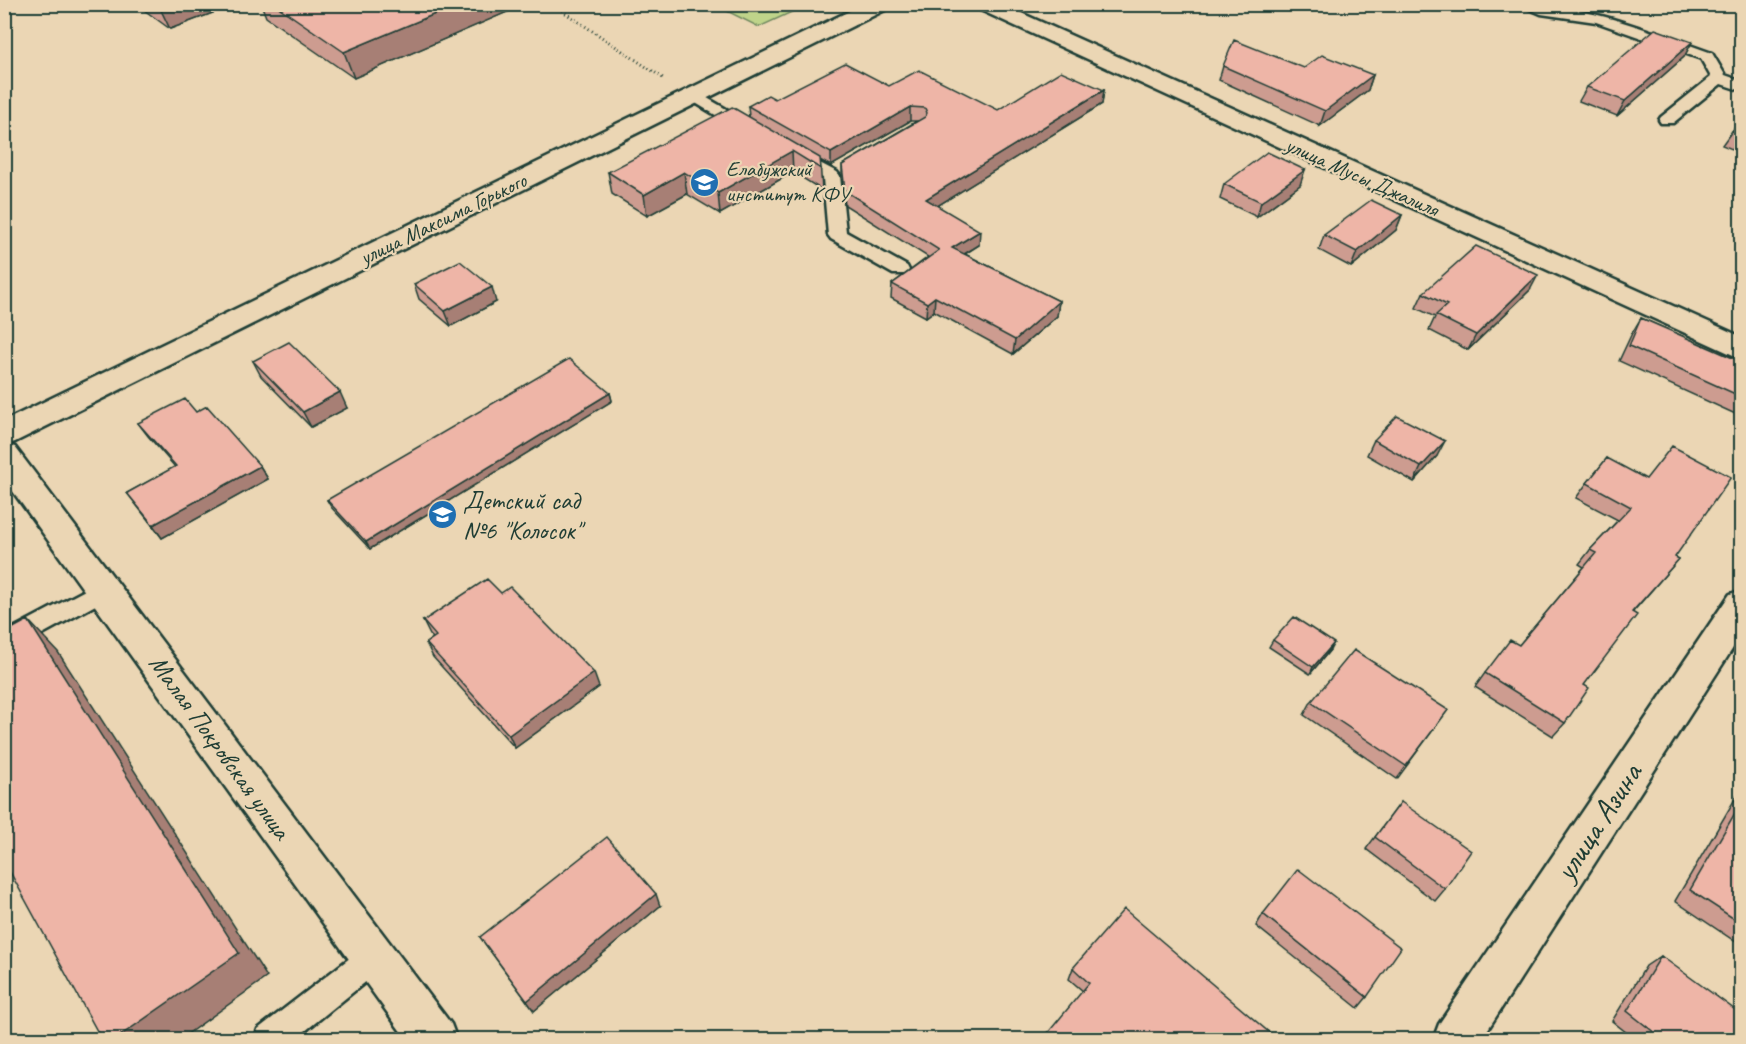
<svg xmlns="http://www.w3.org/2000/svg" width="1746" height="1044" font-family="Caveat,sans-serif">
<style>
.green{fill:#bfd48a;stroke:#6f885f;stroke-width:1.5}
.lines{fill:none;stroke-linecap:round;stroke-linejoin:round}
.service-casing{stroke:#1f3d34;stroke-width:5}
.minor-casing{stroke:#1f3d34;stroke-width:5}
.tertiary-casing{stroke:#1f3d34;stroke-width:5}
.path{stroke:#1f3d34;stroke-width:3;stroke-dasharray:1 3;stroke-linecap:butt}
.service{fill:#ebd6b4;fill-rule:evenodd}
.minor{fill:#ebd6b4;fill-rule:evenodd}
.tertiary{fill:#ebd6b4;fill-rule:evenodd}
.wall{fill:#cd9c90;stroke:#1f3d34;stroke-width:1.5}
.shaded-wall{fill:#a77f75;stroke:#1f3d34;stroke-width:1.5}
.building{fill:#eeb5a7;stroke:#1f3d34;stroke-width:1.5}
.labels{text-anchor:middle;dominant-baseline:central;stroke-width:4.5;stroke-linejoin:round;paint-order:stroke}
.far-poi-label{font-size:22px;fill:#1f3d34;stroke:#ebd6b4;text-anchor:start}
.far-street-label{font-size:22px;fill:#1f3d34;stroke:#ebd6b4}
.poi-label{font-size:26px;fill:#1f3d34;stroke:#ebd6b4;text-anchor:start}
.street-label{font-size:26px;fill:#1f3d34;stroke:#ebd6b4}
.near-street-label{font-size:32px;fill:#1f3d34;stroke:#ebd6b4}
</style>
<rect width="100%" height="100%" fill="#ebd6b4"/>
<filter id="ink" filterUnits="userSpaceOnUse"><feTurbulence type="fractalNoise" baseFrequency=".0167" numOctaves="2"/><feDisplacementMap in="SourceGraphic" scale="12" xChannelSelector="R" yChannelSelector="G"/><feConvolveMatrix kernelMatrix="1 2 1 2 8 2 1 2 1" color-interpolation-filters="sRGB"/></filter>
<g filter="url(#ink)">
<path class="green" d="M715 5 807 4V5L759 27Z"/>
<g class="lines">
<defs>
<path id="service" d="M1518 4C1586 4 1649 31 1712 53L1725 75 1742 81V91L1721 84 1673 123H1661L1659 120 1661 117 1711 77 1701 59 1596 22 1541 14Z
M695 91 754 125 756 128 748 133 742 131 689 99 687 96Z
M795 150 837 172 840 176 846 232 907 266 909 270 907 274H893L831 239 828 235 823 178 789 159 787 155Z
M104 580 112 582 116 589 112 596 4 655V633Z
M374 942 384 947 389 957 384 967 294 1040H254L258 1029 364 947Z"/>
<path id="minor" d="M4 444 15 447 451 1024 457 1040H407L4 479Z
M1742 590V634L1481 1040H1433L1439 1024 1730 594Z"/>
<path id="tertiary" d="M864 4H892L889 8 15 442 4 445V421Z
M973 4H1001L1742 337V359L976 8Z"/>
</defs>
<use href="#service" class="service-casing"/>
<use href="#minor" class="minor-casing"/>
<use href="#tertiary" class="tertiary-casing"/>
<path class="path" d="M552 4 663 78
M912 8 945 4"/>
<use href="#service" class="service"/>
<use href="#minor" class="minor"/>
<use href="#tertiary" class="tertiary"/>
</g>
<path class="wall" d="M136 4H234V5L170 29Z
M261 4H521V6L354 78 266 17Z
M1692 42 1684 57 1617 116 1579 101 1587 87Z
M1223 66 1304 68 1373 75 1368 90 1320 126 1219 80Z
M889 86 998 110 1104 90 1102 104 937 206 979 245 965 254 1059 301 1057 316 1013 354 934 311 926 317 891 298 892 284 928 257 845 205 842 179V165L917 121H910L831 166 820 160 822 190 793 172 720 214 687 194 647 216 612 194 608 172 749 117 748 106 775 99Z
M1742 121V153L1722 145 1732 131Z
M1224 184 1300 185 1257 217 1220 199Z
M1402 215 1396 230 1351 267 1319 250 1324 235Z
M414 284 496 302 451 326 419 299Z
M1530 290 1468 350 1429 330 1435 317 1416 308 1423 293Z
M1641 318 1742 362V417L1619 361 1632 333Z
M253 361 347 408 311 427 261 376Z
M610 393 612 401 370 549 331 507 327 500Z
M196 412 260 466 268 479 162 538 127 493 175 467 148 436 138 423Z
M1374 440 1437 456 1414 482 1367 455Z
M1607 458 1675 557 1679 559 1632 613 1584 685 1565 723 1553 736 1475 687 1485 673 1519 645 1584 567 1579 564 1590 550 1618 520 1576 498 1587 483Z
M423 621 599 687 515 748 433 657 426 643 433 638 430 635Z
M1273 640 1330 650 1310 674 1269 647Z
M1311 702 1448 710 1397 779 1304 715Z
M1742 787V946L1675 901Z
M1401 802 1445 889 1435 901 1366 849Z
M660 906 534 1011 480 937Z
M1263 914 1367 997 1358 1008 1256 926Z
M1661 956 1742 1040H1636L1612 1021 1646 966Z
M1073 968 1278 1040 1083 991 1069 979Z"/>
<path class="shaded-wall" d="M158 4H234V5L170 29Z
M459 4H521V6L354 78 344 52Z
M1692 42 1684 57 1617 116 1625 101Z
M1373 75 1368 90 1320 126 1325 111Z
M1104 90 1102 104 926 213V199Z
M910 107V121L831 166V153Z
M792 151 793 172 720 214 718 193Z
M1305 170 1300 185 1257 217 1261 202Z
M684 172 687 194 647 216 644 195Z
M1402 215 1396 230 1351 267 1357 252Z
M980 231 979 245 951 262 952 248Z
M1538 275 1530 290 1468 350 1476 335Z
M492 287 496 302 451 326 445 311Z
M935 297 934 311 926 317 927 303Z
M1059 301 1057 316 1013 354 1015 340Z
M340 392 347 408 311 427 303 412Z
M610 393 612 401 370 549 366 542Z
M1445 441 1437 456 1414 482 1421 467Z
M260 466 268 479 162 538 153 525Z
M28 620 58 652 267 977 179 1040H114Z
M1334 643 1330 650 1310 674 1313 667Z
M594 673 599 687 515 748 509 735Z
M656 894 660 906 534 1011 527 1001Z"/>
<path class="building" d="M274 4H459L344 52Z
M1655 29 1692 42 1625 101 1587 87Z
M1234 40 1304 68 1322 55 1373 75 1325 111 1223 66Z
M845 63 889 86 919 70 998 110 1061 71 1104 90 926 199 980 231 952 248 1059 301 1015 340 935 297 927 303 892 284 939 250 845 191 842 165 925 117 927 113 925 108 910 107 831 153 748 106 768 95 775 99Z
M732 107 820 158 821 169 792 151 718 193 684 172 644 195 608 172Z
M1742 121V134L1732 131Z
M1267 152 1305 170 1261 202 1224 184Z
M1371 200 1402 215 1357 252 1324 235Z
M1476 246 1538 275 1476 335 1436 315 1447 305 1423 293Z
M460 261 492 287 445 311 414 284Z
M1641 318 1742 362V397L1629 346Z
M289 342 340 392 303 412 253 361Z
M569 359 610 393 366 542 327 500Z
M185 399 196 412 207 406 260 466 153 525 127 493 176 466 138 423Z
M1397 416 1445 441 1421 467 1374 440Z
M1672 446 1731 477 1675 557 1679 559 1632 612 1637 615 1584 685 1589 688 1565 723 1485 673 1510 640 1519 645 1596 553 1590 550 1631 507 1587 483 1607 458 1646 479Z
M487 579 501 593 510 587 594 673 509 735 426 643 436 636 423 621Z
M1294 617 1334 643 1313 667 1273 640Z
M28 620 239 953 114 1040H102L4 861V633Z
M1354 650 1448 710 1406 766 1311 702Z
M1742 801V924L1690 890Z
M1401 802 1471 851 1445 889 1375 837Z
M607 837 656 894 527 1001 480 937Z
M1298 869 1401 948 1367 997 1263 914Z
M1124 909 1278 1040H1042L1089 983 1073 968Z
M1661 956 1742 1015V1040H1664L1627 1011Z"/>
</g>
<defs>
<symbol id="university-disc" viewBox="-11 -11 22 22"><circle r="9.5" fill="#1f6fb2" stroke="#ebd6b4"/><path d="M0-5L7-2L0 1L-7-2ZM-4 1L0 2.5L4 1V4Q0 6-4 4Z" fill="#fff"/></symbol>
<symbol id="school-disc" viewBox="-11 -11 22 22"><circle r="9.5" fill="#1f6fb2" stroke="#ebd6b4"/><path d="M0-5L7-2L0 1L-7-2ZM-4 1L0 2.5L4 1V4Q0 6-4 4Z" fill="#fff"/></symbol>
</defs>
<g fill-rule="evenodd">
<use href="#university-disc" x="688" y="166" width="33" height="33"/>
<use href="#school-disc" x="426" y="498" width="33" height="33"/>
</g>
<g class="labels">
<g class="far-poi-label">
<text x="726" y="169">Елабужский<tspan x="726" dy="25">институт КФУ</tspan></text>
</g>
<g class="far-street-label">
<text transform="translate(1362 177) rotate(24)">улица Мусы Джалиля</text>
<text transform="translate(443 219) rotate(-26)">улица Максима Горького</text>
</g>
<g class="poi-label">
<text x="463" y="500">Детский сад<tspan x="463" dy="30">№6 "Колосок"</tspan></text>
</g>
<g class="street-label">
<text transform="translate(220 747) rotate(54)">Малая Покровская улица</text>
</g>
<g class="near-street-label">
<text transform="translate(1598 822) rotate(-57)">улица Азина</text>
</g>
</g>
<rect width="1746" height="1044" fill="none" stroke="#ebd6b4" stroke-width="24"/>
<rect x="12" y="12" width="1722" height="1020" fill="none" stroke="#1f3d34" stroke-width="2" filter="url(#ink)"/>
</svg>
